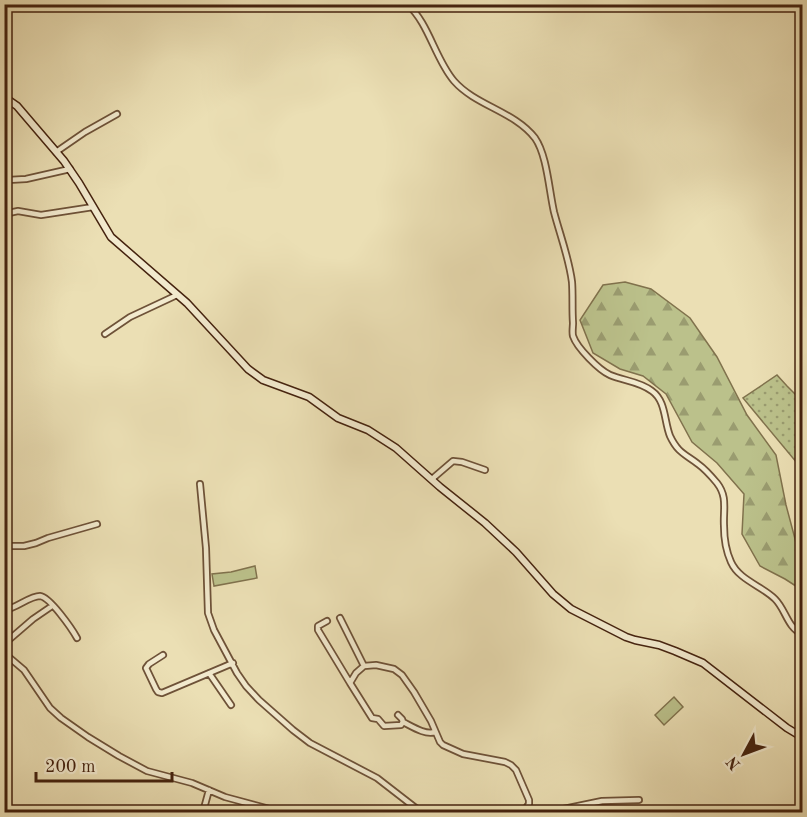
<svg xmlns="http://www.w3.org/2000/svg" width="807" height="817" font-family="'Old Standard TT',serif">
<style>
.grass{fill:url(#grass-dots);stroke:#80724d;stroke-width:1.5}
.forest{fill:url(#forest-firs);stroke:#80724d;stroke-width:1.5}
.garden{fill:#bbc18b;stroke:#80724d;stroke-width:1.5}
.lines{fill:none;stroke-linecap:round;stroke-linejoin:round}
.street-casing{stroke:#6e5238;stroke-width:8}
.secondary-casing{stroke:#45230f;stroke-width:9}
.street{stroke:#f2eace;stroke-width:4.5}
.secondary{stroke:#f2eace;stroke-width:6}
</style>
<defs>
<pattern id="grass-dots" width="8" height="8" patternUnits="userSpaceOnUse" patternTransform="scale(1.5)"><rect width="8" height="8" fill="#bbc18b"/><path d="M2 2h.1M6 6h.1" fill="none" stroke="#9a9c70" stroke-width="1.8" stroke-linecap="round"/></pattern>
<pattern id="forest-firs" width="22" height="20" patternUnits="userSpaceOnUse" patternTransform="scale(1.5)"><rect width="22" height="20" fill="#bbc18b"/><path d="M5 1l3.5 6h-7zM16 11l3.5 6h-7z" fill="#9a9c70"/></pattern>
</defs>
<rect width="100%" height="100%" fill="#ebdfb4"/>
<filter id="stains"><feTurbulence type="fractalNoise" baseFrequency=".00333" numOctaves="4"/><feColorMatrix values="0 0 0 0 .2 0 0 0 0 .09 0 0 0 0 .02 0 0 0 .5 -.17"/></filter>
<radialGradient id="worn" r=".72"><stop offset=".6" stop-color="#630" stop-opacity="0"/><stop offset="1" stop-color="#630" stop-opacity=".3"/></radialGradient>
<path class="grass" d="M777 375 787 386 802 401V469L743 398Z"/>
<path class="forest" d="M625 282 651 289 690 318 717 357 747 415 776 455 786 505 798 550 802 562V590L785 579 760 566 742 534 744 494 717 463 692 442 666 394 643 376 620 369 593 353 580 320 603 285Z"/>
<path class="garden" d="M255 566 257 578 214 586 212 574 231 572Z
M674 697 683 707 664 725 655 715Z"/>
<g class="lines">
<defs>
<path id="street" d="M407 4C429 23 435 59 454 81 476 106 514 111 535 138 547 155 549 190 554 212 560 235 569 258 572 282 573 295 572 309 573 323 573 327 572 332 573 336 577 348 599 370 610 375 624 381 639 381 652 391 666 401 664 421 670 436 678 453 685 454 698 464 705 469 712 477 717 483 728 497 723 510 724 526 724 538 726 551 731 562 739 580 762 586 775 599 786 610 787 627 802 634
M56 152 85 132 117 114
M8 180 26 179 70 169
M4 214 18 211 41 215 93 207
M105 334 130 317 177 295
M799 384 802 391
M432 479 453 461 462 462 485 470
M200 484 206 548 208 613 214 630 237 673 246 686 259 700 293 730 310 743 377 778 417 809 424 812
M4 546H24L36 543 48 538 97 524
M4 566 7 575 4 590
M4 610C16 609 29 596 40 596 50 597 72 629 77 638
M340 618 364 666
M327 621 318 626V630L350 683 356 673 364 666 376 665 394 669 402 675 414 692 431 721 440 742 443 745 463 754 505 762 511 765 516 770 529 800V804L523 812
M4 644 33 619 52 606
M4 653 24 670 50 708 61 718 88 737 119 756 147 771 192 783 225 797 281 812
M163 655 149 664 146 668 156 689 158 692 162 693 233 663
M209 673 231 705
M350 683 372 718 378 719 384 726 401 725 403 722C413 727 425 735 435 732
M398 715 402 719 403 722
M203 812 209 790
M549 812 602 801 639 800"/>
<path id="secondary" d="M4 97 17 106 64 161 79 183 111 237 187 303 248 369 263 380 309 397 338 418 368 430 396 448 440 487 485 523 516 552 553 594 571 609 626 637 635 640 659 645 675 651 703 663 787 728 802 737"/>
</defs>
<use href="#street" class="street-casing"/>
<use href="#secondary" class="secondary-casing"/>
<use href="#street" class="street"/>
<use href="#secondary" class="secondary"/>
</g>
<rect width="807" height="817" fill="none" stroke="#ebdfb4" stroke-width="24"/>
<rect x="6" y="6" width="795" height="805" fill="none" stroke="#45230f" stroke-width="3"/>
<rect x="12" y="12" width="783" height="793" fill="none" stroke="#45230f" stroke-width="1.5"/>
<g transform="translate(744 754) rotate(229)" stroke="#f2eace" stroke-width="4.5" paint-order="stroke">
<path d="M0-4.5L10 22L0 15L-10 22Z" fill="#45230f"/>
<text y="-9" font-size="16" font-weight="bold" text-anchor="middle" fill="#45230f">N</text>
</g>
<path d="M36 772v9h136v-9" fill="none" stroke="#45230f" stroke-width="3"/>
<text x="45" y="772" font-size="18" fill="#45230f" stroke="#f2eace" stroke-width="4.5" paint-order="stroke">200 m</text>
<rect width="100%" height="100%" filter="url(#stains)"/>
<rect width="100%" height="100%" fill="url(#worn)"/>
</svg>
